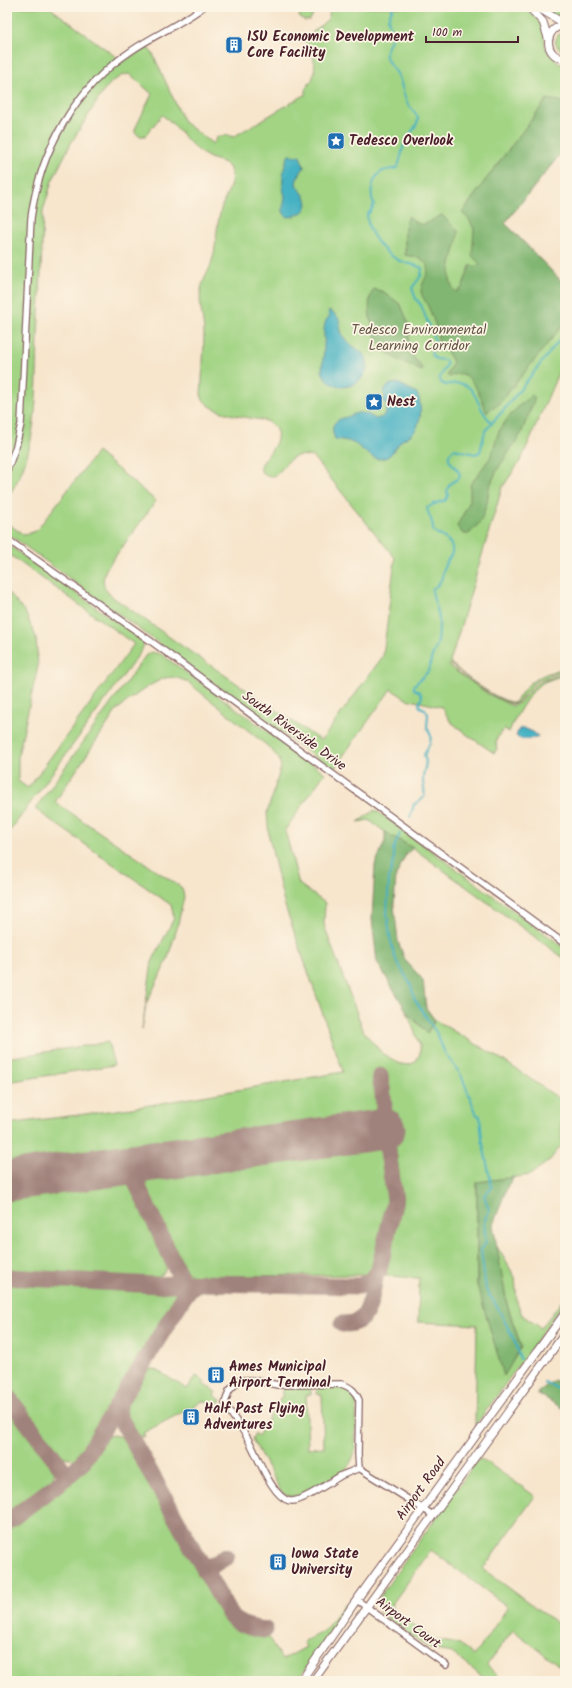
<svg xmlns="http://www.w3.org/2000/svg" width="572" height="1688" font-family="Kalam,sans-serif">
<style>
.green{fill:#a2d484;stroke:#767a58;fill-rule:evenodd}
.forest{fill:#81b672;stroke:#666a4e}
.water{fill:#45b1c3;stroke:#486877}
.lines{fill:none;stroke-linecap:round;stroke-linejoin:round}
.stream{stroke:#45b1c3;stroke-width:2}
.taxiway{stroke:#a0827c;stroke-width:17}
.runway{stroke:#a0827c;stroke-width:41}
.minor-casing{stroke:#876463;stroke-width:8}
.tertiary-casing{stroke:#876463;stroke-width:9}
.secondary-casing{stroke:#876463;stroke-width:9}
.minor{stroke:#fff;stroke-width:5.5}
.tertiary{stroke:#fff;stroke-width:7}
.secondary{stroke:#fff;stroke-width:7}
.labels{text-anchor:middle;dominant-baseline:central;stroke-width:3.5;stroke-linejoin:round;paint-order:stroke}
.poi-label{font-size:14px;font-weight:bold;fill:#4a1f2b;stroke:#fcf5e5;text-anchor:start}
.park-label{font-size:14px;fill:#645546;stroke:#fcf5e5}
.street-label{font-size:14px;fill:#4a1f2b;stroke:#fcf5e5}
</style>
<rect width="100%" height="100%" fill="#fcf5e5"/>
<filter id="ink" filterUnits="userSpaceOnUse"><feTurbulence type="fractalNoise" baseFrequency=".025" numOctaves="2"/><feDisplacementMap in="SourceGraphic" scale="8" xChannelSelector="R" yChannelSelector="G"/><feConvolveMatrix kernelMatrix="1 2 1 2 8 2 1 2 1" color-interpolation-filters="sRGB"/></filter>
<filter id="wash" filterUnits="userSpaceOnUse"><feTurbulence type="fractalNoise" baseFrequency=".012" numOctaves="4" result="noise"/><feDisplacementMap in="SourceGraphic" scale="16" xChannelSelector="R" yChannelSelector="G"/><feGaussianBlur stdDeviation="0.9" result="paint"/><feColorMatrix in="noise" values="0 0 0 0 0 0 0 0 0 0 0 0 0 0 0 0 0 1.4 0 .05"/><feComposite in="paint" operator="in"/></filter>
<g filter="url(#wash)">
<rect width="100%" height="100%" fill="#f7e5cc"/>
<path class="green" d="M7 7H49L123 62 143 48H148L153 54 184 122 213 144 217 137 228 135 233 137 306 94V88L312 80 315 71 313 53 304 40 328 19 331 7H520L531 13 542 24 545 38V47L559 64H565V148L505 223 565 285V357L522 458 502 488 450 662C465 677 493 698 514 703 518 699 521 693 525 688 536 676 550 672 565 668V670L536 681 518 702 512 704C490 697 468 678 450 664L449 666 488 694 512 706 519 703 537 683 565 672V674C557 678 546 680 539 685 527 696 515 717 509 732L504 729C499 734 494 741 497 749L494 753 466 734 450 721 442 707 406 699 391 689 333 770 7 533V523L24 535 36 531 97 452 156 501 106 569C102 581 102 585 110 595L182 646 320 740 324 737 383 656 395 558 313 457C306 456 301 454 294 457 284 461 280 479 267 476 262 474 261 471 260 467 269 451 290 435 267 421 249 417 207 415 201 395 202 375 204 355 204 334 204 320 198 304 201 289 203 279 210 270 212 261 217 245 216 228 220 213 223 199 234 186 231 172 228 161 219 162 210 158 189 148 180 127 162 115L145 136H140L135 133V129L152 94 130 74 123 75 113 81 104 90 71 143 52 181 43 211C42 253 40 294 38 336 36 390 40 452 7 498Z
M298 7H317L310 20 305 21 299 17 301 10Z
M541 7H557L565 13V19L553 15Z
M565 32V52L559 49 555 42 558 35Z
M7 544 142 640 144 644 142 650 7 835V591L25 612 36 637 38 666 18 756V781L28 788 134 644 7 553Z
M151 652 161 654 325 773 285 830 299 884 325 903 324 924 327 934 364 1032 382 1053 400 1064 409 1065 415 1062 420 1054V1046L407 1012 427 1033 435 1020 501 1059 560 1099 562 1144 550 1160 530 1175 477 1183V1285L521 1347 507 1304 495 1243 515 1277 517 1302 522 1315 541 1328 565 1297V1301L475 1426 477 1325 418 1322 419 1278 385 1276 402 1199 387 1075 376 1077 381 1110 378 1119 7 1170V1124L132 1108 343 1072 284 903 269 837 267 813 281 767 279 759 270 748 189 683C182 679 173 676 165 678 151 683 128 700 117 710L55 802 182 888 184 897 177 928 167 961 146 1004 142 1029 152 962 174 918 171 905 35 809 146 655Z
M375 810 565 948V959L413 848 385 832 369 820 358 822Z
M108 1042 114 1065 7 1082V1058Z
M378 1140 383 1150 391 1199 374 1267 368 1275 191 1276 186 1270 146 1187 144 1178 149 1172Z
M126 1175 165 1254C170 1274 162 1278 143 1278L7 1272V1192Z
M7 1282 172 1290 179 1297 84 1451 74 1459 65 1457 58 1452 7 1386Z
M149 1369H155L187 1389 196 1376 205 1381 203 1384 216 1392 214 1395 221 1400 220 1403 203 1401 143 1433 145 1437 137 1436C122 1415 123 1406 136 1385 140 1379 142 1372 149 1369Z
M284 1387 311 1388V1395H306L308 1448 324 1447 322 1395 317 1394 318 1387C335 1387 347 1383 357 1400L355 1451C353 1459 350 1464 345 1470L299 1495C291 1497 287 1497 281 1491L252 1439 255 1433 258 1436 283 1394 281 1393Z
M7 1403 48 1457C51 1462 56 1467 54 1474 51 1488 18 1507 7 1516Z
M113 1435 123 1437 129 1443 227 1619 239 1630 269 1638 282 1660 306 1647 303 1642 325 1630 345 1603 346 1604 345 1606 346 1609 297 1681H7V1529L82 1471 101 1443 109 1436Z
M480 1459 485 1461 535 1496 483 1569 565 1629V1670L513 1630 487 1665 503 1681H488L452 1653 430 1649 380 1613C377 1607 376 1602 380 1596L476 1462ZM431 1550 508 1607 474 1656 460 1644 435 1640 392 1609V1604Z"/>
<path class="forest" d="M547 99 559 101 565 103V148L505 223 565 285V322L499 404 491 408 487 413C483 403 473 376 462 374 457 373 453 375 449 377L447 375 453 362 447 351 438 342C439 332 432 316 428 306 426 301 422 297 421 292 421 282 430 275 428 265L420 258 405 255C406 243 402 227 409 216 424 232 427 221 442 215L458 231C458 250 441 276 456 292L462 288 470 266 481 265 472 256 474 229 469 219 462 213 484 182Z
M374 289 384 292 401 305 409 325V351L422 368V371C419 370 417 369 414 367 388 358 374 344 370 316 369 306 368 298 374 289Z
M532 395 535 398 521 434 497 470 489 488 487 503 481 521 469 534H463L457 526 470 501V485L490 458 499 431 508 418 520 405Z
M385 832 413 848 406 854 396 876 394 905 398 941 405 960 423 980 426 1008 435 1020 427 1033 407 1012 377 962 372 919 375 865 385 841Z
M514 1177 508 1185 493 1225 507 1304 521 1347 504 1376 477 1285V1182Z
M554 1380 565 1386V1410L537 1393Z"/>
<path class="water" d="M289 155 300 156 304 167 297 179 296 184C298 189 303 192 305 197 312 210 297 217 287 217 279 210 285 205 285 196 284 193 283 190 283 187 282 177 284 162 289 155Z
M329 310C345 320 337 323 343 336 350 348 365 349 367 362 370 380 345 394 331 383 326 381 324 375 322 371 322 363 324 354 324 346 325 337 321 322 330 316L328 314Z
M398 383 417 393C422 403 422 421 415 431 411 436 404 438 400 442 394 450 390 459 379 459 369 458 362 447 353 443 347 440 341 440 335 439 328 423 337 419 350 416 354 414 357 412 362 413 367 413 372 417 376 419L382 417 386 413V403L383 402 385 397 383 392 390 384Z
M524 728 533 732 538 736 537 738C529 738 521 742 516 736L519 729Z"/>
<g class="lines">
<path class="stream" d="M393 7 388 19C389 24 392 30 392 34 392 42 384 49 386 57 388 64 394 69 398 75 402 84 403 95 408 104 411 109 417 113 418 119 418 127 409 133 406 140 401 149 402 159 397 168 393 170 387 169 383 171 372 176 369 194 374 204L372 209 367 215C367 233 383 252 398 260 406 264 415 264 422 268L421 276 412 288 416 299 421 305 433 336 435 341 431 354 436 359 445 360 447 364 440 377V382L446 385C480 377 472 404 491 422
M410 818 414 804C431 798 422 789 423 777 424 768 428 764 424 755L430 743 431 736 427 727 428 714 425 709 420 707 419 704 422 697 420 692 414 689V686C419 679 426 676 430 668 429 659 434 653 437 645 439 638 439 629 439 623 440 610 432 601 432 589 436 587 439 585 441 580 443 576 443 570 445 565 448 558 455 554 451 545 448 537 437 536 433 530 434 521 428 516 427 508L434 504 446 500 448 495 447 490 450 484 460 477 459 472 449 460V454L454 449 475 454 480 452 485 431 507 406 565 333
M400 833 393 850 394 858 389 878 387 913 390 937 394 954 397 962 411 985 414 998 437 1034 445 1053 461 1075 477 1115 480 1116 482 1139 492 1188 484 1195 489 1210 484 1222 486 1242 481 1250 486 1290 498 1308 516 1344 520 1359
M544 1382 565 1392"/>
<path class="taxiway" d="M57 1175 113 1167C128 1169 133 1176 139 1189
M7 1277 156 1285 193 1283
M183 1298C188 1290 192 1286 202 1283L359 1286C368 1283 374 1278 379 1270L395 1200 387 1145 380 1136 372 1131C390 1114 383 1098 380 1076
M342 1324C373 1325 370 1296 376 1274
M7 1396 68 1476
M120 1401 118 1412 120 1418 231 1617C240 1626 252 1628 265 1630
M7 1522 68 1476 82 1463 183 1298 184 1292 183 1283 139 1189C138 1176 141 1166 155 1162L212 1154
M205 1570 226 1557"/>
<path class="runway" d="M7 1181 385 1129"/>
</g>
</g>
<g filter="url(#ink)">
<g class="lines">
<defs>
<path id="minor" d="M7 471 16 446 21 424 31 218C40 151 74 89 131 51 154 35 181 24 203 7
M7 539 152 642 565 944
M239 1380H253L278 1385 341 1384C351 1387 355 1391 359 1400L358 1454 359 1468C353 1471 347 1473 342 1475 331 1481 302 1503 290 1501 272 1498 257 1454 248 1439 241 1426 231 1416 225 1403L229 1391Z
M359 1468 433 1515
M357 1600 446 1665"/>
<path id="tertiary" d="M529 7 543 22 548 38
M537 7 565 24
M565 25C543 27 543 57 565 59"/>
<path id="secondary" d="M301 1681 353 1605 565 1313
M313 1681 565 1333"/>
</defs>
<use href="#minor" class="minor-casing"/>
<use href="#tertiary" class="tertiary-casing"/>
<use href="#secondary" class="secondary-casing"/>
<use href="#minor" class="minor"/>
<use href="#tertiary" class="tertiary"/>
<use href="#secondary" class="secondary"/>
</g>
</g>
<defs>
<symbol id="building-square" viewBox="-11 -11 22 22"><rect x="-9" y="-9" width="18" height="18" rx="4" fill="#1f6fb2" stroke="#fcf5e5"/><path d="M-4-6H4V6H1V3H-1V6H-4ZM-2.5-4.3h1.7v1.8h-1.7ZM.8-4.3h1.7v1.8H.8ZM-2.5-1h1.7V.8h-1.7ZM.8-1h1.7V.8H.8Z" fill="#fff"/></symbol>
<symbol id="sight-square" viewBox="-11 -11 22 22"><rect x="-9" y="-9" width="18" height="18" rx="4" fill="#1f6fb2" stroke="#fcf5e5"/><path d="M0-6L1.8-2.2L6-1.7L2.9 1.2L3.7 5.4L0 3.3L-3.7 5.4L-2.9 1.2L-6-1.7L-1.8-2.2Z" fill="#fff"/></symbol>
</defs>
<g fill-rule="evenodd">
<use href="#building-square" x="224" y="35" width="20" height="20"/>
<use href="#sight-square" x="326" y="131" width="20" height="20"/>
<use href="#sight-square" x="364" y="392" width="20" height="20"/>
<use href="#building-square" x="206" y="1365" width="20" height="20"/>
<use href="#building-square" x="181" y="1407" width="20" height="20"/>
<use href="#building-square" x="268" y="1552" width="20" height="20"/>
</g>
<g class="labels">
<g class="poi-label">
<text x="247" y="37">ISU Economic Development<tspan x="247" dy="16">Core Facility</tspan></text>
<text x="349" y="141">Tedesco Overlook</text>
<text x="387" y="402">Nest</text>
<text x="229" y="1367">Ames Municipal<tspan x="229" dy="16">Airport Terminal</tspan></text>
<text x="204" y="1409">Half Past Flying<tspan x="204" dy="16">Adventures</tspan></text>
<text x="291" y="1554">Iowa State<tspan x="291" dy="16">University</tspan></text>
</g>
<g class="park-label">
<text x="419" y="330">Tedesco Environmental<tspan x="419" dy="16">Learning Corridor</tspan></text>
</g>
<g class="street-label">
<text transform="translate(294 731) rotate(36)">South Riverside Drive</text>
<text transform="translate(421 1489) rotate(-54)">Airport Road</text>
<text transform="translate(408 1623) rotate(36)">Airport Court</text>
</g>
</g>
<rect width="572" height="1688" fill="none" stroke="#fcf5e5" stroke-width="24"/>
<path d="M426 36v6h92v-6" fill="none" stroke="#4a1f2b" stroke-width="2"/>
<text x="432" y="36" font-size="12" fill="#4a1f2b" stroke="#fcf5e5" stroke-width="3" paint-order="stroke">100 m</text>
</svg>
